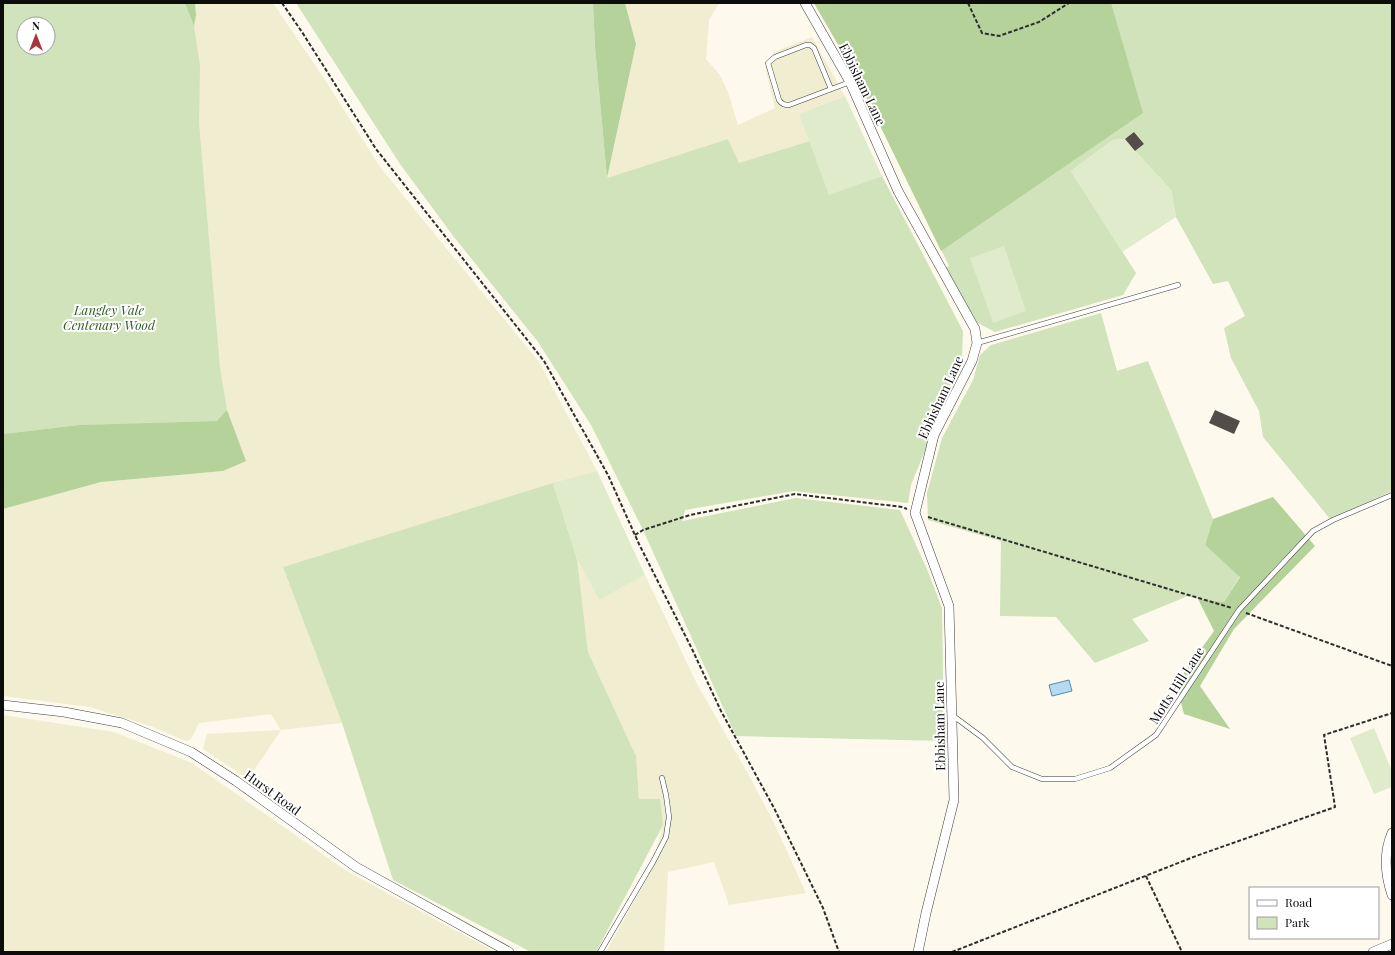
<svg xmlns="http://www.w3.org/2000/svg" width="1395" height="955" font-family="'Playfair Display',serif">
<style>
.farmland{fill:#f0edd0;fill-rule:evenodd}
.green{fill:#d0e3ba;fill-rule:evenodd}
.forest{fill:#b5d29b}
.pitch{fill:#e0ebcb}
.water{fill:#b7daee;stroke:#478fbd}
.building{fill:#534d49}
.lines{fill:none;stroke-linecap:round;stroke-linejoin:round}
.service-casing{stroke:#3f3f3f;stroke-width:5.5}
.minor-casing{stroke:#3f3f3f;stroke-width:10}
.path{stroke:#2e2e2e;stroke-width:2;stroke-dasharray:4 2;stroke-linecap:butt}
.service{stroke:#fff;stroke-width:4.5}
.minor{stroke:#fff;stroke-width:9}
.labels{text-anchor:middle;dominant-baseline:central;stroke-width:4;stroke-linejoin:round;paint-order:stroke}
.street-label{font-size:13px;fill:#0c0c0c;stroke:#fff}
.park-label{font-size:13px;font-style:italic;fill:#305b24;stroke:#fff}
</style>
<rect width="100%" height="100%" fill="#fdf9ec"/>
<path class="farmland" d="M3 3H185L194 25 196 15 195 3H273L325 80 380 167 539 362 597 471 283 567 342 723 281 730 248 779 203 749 207 734 281 730 271 714 199 723 191 739 186 741 150 726 90 707 3 696V509L101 482 223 471 79 425 3 434ZM24 24H48V48H24Z
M625 3H719L709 20 706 59 720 75 728 92 738 125 775 108 765 67 774 52 812 37 845 96 799 114 810 141 739 163 728 139 607 178 636 44Z
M577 559 599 600 645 575 696 682 752 781 774 823 806 893 729 905 714 862 668 872 664 952H606L652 869 663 825 639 799 636 756 588 652Z
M3 715 114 732 192 763 345 870 495 952H3Z"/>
<path class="green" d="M3 3H185L194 26 200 66 199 123 220 368 227 410 217 421 79 425 3 434ZM24 24H48V48H24Z
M296 3H593L595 47 607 178 728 139 739 163 810 141 829 194 882 176 963 331 962 359 911 485 908 503 794 491 685 510 682 521 796 498 900 510 927 569 942 608 944 741 736 736 643 530 591 425 538 342 454 237 400 164Z
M814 3H1392V491L1331 520 1263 437 1259 411 1231 358 1224 328 1245 316 1228 281 1213 284 1176 217 1171 190 1135 151 1144 144 1134 132 1125 139 1113 140 1071 171 1136 273 1123 295 995 332 978 323 942 270 949 266 854 72Z
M1101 313 1117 371 1148 361 1213 519 1205 545 1240 576 1224 602 1198 599 1188 596 1132 619 1149 641 1095 663 1056 617 1000 616 1001 541 928 520 927 493 942 438 973 380 980 355 991 345Z
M553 483 577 559 588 652 636 756 639 799H660L663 825 596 952H531L393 880 342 723 283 567Z"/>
<path class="forest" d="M185 3H195L196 15 194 26Z
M593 3H625L636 44 607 178 595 47Z
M814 3H1111L1143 113 941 251 854 72Z
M227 410 246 461 223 471 101 482 3 509V434L79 425 217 421Z
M1273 497 1315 546 1234 629 1200 686 1230 729 1184 714 1176 684 1214 631 1198 599 1224 602 1240 577 1205 545 1213 519Z"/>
<path class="pitch" d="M845 96 882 176 829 195 799 114Z
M1125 139 1171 190 1176 217 1122 252 1071 171 1113 140Z
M1004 246 1026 311 993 323 970 258Z
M597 471 645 575 599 600 577 559 553 483Z
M1374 728 1392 771V787L1374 794 1350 738Z"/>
<path class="water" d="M1069 680 1072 691 1052 696 1049 685Z"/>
<path class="building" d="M1134 132 1144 144 1135 151 1125 139Z
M1215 410 1240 421 1234 434 1209 423Z"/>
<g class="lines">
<defs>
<path id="service" d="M831 89 814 48 810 45H806L775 57 768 63 779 100C782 104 784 105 789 105L850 82
M977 343 1178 285
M952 715 983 738 1012 767 1042 779H1075L1110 768 1156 735 1239 610 1313 531 1333 520 1392 495
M600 952 653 862 666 837 669 817 666 795 662 778"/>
<path id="minor" d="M805 3 850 82 898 191 975 329 977 343 972 361 934 435 915 513 949 606 954 800 926 913 918 952
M3 705 64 712 122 723 191 752 236 781 356 867 509 952
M1392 833C1383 854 1385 874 1392 895
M1373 952 1392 944"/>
</defs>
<use href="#service" class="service-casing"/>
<use href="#minor" class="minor-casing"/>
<path class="path" d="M282 3 302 32 376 149 544 361 608 475 639 544 692 649 721 711 774 808 823 908 839 952
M968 3 982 33 999 36 1039 22 1069 3
M928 517 1232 608
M635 535 643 530 690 515 795 494 902 507 907 509
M1246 613 1392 666
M1146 876 1182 952
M952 952 1196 856 1335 807 1324 735 1392 713"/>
<use href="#service" class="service"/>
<use href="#minor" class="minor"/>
</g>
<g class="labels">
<g class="street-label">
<text transform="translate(863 84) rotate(64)">Ebbisham Lane</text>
<text transform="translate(940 397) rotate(-65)">Ebbisham Lane</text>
<text transform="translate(1176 685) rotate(-57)">Motts Hill Lane</text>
<text transform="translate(939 726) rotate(-91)">Ebbisham Lane</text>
<text transform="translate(273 792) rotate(36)">Hurst Road</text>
</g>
<g class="park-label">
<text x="109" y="309">Langley Vale<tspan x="109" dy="15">Centenary Wood</tspan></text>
</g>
</g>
<rect width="1395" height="955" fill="none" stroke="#0c0c0c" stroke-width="8"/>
<rect x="1249" y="887" width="130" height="52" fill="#ffffff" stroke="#9e9e9e"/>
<rect x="1257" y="900" width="20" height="6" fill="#ffffff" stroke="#9e9e9e"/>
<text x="1285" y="907" font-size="12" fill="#0c0c0c">Road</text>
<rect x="1257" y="917" width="20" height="12" fill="#d0e3ba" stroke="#9e9e9e"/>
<text x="1285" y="927" font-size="12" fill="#0c0c0c">Park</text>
<g transform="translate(36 36)"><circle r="19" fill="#ffffff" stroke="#9e9e9e"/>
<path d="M0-3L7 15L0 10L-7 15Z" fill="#ab343b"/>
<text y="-6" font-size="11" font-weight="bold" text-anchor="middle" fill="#0c0c0c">N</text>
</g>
</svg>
